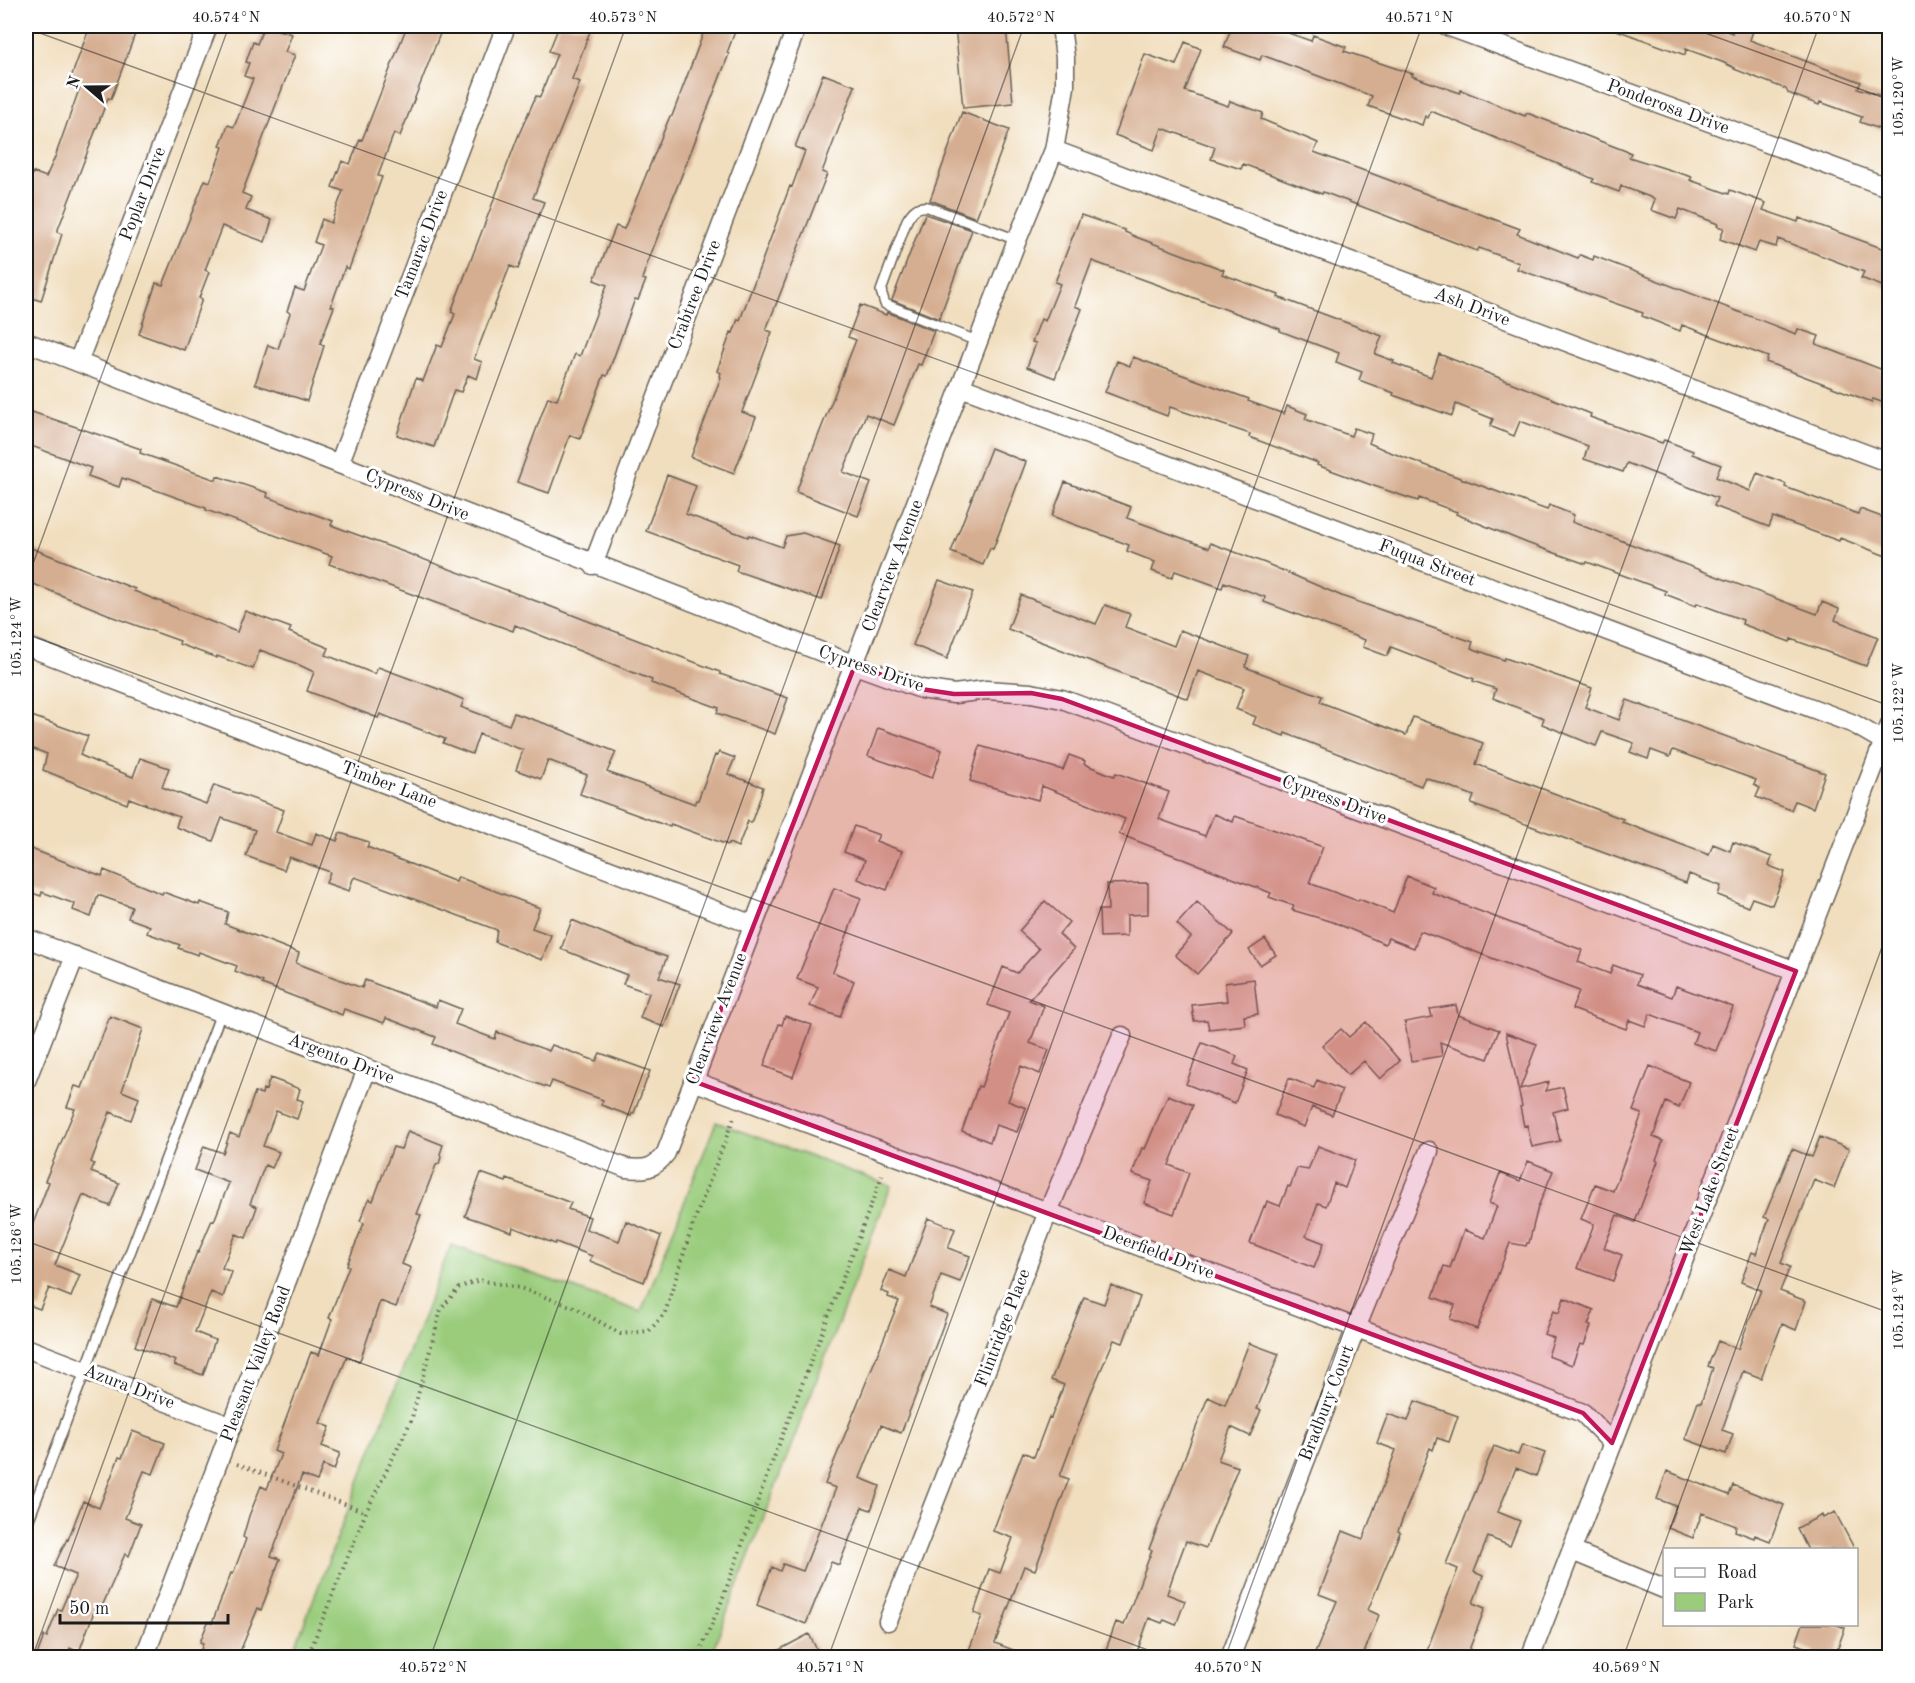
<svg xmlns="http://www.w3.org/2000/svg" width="1915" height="1683" font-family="'Old Standard TT',serif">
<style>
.green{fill:#9acc7b;stroke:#5b744c;stroke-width:1.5}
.building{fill:#d5ad90}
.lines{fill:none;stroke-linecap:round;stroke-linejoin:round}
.service-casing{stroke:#676055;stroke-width:12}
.minor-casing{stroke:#676055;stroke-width:21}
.path{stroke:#676055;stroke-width:4;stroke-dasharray:1.5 4.5;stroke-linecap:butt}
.service{stroke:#fff;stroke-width:9}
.minor{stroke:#fff;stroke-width:18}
.marked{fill:#c2185b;fill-opacity:0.2;stroke:#c2185b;stroke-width:4.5;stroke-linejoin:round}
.ticks{fill:none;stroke:#1c1c1c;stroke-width:1.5;stroke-opacity:0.45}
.labels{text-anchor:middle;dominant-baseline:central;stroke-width:6;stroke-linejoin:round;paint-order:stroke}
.street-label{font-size:18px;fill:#1c1c1c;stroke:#fff}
.neatline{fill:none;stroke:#1c1c1c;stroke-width:2}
.ticks-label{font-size:15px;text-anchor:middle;fill:#1c1c1c}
</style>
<rect width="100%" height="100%" fill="#fff"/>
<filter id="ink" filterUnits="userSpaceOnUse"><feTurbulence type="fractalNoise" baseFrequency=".0167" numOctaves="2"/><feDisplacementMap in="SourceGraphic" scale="12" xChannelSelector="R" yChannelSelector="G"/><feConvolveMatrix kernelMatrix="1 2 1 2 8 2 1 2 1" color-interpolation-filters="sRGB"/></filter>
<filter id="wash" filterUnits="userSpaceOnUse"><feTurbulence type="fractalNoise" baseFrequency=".008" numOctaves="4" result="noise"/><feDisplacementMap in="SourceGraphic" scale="24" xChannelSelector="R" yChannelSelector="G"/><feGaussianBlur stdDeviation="1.35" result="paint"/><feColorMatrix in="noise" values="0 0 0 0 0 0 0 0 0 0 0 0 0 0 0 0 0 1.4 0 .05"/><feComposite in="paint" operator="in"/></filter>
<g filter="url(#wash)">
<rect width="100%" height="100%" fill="#f1debe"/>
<path class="green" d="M716 1122 891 1186 710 1657H291L451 1245 641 1312Z"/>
<g id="blocks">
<path class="building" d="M90 26H138L111 99 108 98 57 232 62 234 41 301 26 296V192L33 172 46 177 55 157 80 87 69 83Z
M264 26 292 34 285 52 295 55 242 193 251 197 246 210 272 220 265 242 222 226 205 270 209 272 199 298 202 299 184 350 139 334 156 283 163 285 205 180 210 182 223 147 220 146 228 125 234 127 253 79 244 76 249 63 246 62 253 42 257 44Z
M407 26H443L400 136 394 133 378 176 382 177 368 216 349 269 345 267 331 306 334 307 320 344 324 346 307 401 255 384 268 345 278 349 290 313 287 311 295 288 304 291 321 245 314 242 322 219 331 223 343 191 332 187 342 161 350 164 360 139 362 140Z
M559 26H592L572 79 580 82 533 198 544 202 518 269 510 266 474 359 482 362 477 379 468 375 461 392 454 390 434 447 397 435 416 378 423 381 437 345 442 347 455 314 451 312 519 134 536 96 540 97 557 54 549 51Z
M706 26H737L727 53 729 54 649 259 642 279 646 280 638 300 635 299 607 376 604 375 580 439 570 435 549 493 517 482 548 397 557 400 575 354 580 356 607 285 594 280 616 226 624 229 670 116H672Z
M955 26H1006L1013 103 963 108Z
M1232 26H1269L1311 41 1313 35 1346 47 1344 51 1413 74 1412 76 1460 93 1461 90 1525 116 1527 113 1631 153 1629 157 1692 177 1690 180 1729 194 1730 190 1766 203 1763 210 1798 222 1799 218 1890 251V289L1861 278 1864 272 1778 239 1776 247 1759 242 1755 252 1720 239 1724 228 1717 226 1718 224 1680 209 1676 219 1651 210 1655 199 1621 186 1619 192 1592 182 1594 179 1431 111 1428 118 1425 116 1422 125 1368 106 1372 96 1262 55 1260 60 1224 47Z
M1611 26H1713L1732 33 1735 26H1737L1753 31 1750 40 1861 82 1858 88 1890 99V133L1860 122 1862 117 1820 102 1819 105 1788 93 1786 89 1734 69 1735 68 1722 62 1686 49 1685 55 1611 28Z
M1185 42 1201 49 1185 91 1228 106 1230 101 1263 113 1261 119 1318 143 1314 152 1520 229 1517 234 1578 258 1580 255 1593 260 1594 256 1796 334 1798 329 1819 336 1816 344 1883 370V372L1890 374V405L1873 399 1872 402 1766 362 1768 357 1682 325 1680 331 1642 316 1643 313 1517 269 1519 263 1479 248 1477 251 1384 215 1323 192 1322 194 1243 164 1241 169 1211 159 1215 147 1162 128 1154 150 1115 135 1145 54 1176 65Z
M823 74 855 86 822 172 827 174 766 330 772 332 742 412 756 417 734 473 691 457 721 377 720 376 721 373 717 371 731 332 733 333 738 319 740 320 790 186 792 187 805 151 795 147Z
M962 112 1009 130 976 218 930 200Z
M925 214 972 230 939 319 892 300Z
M1081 215 1125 230V232L1136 237 1224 270 1222 274 1279 295 1278 297 1382 336 1375 354 1394 361 1393 363 1431 377 1439 354 1591 414 1590 417 1662 443 1664 440 1693 451 1692 454 1721 465 1716 477 1750 491 1757 473 1786 484 1785 487 1858 514 1860 509 1890 520V546L1886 556 1840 538 1839 541 1773 517 1769 527 1714 506 1717 498 1627 463 1623 472 1584 459 1588 446 1520 421 1514 436 1490 426 1493 419 1456 404 1452 416 1393 395 1394 393 1359 380 1362 372 1336 362 1339 353 1280 331V329L1092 261 1075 306 1082 309 1055 378 1027 367 1036 343 1032 342 1041 319 1045 321 1060 284 1055 282Z
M860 305 886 315 887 312 934 331 921 365 918 364 894 425 866 414 852 449 843 472 871 483 858 516 796 492 856 340 848 337Z
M1133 357 1249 399 1248 401 1284 414 1287 406 1307 414 1305 419 1351 436 1354 428 1372 434 1369 443 1387 451 1547 510 1549 505 1574 515 1572 522 1817 614 1822 602 1839 609 1835 620 1878 637 1866 666 1791 639 1790 642 1742 624 1743 620 1697 603 1696 606 1665 594 1666 591 1587 562 1586 564 1527 543 1456 514 1457 512 1419 498 1418 501 1374 486 1317 465 1318 463 1249 437 1250 434 1170 407 1167 416 1105 392 1117 361 1130 366Z
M26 410 141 449 140 453 216 480 217 476 268 493 267 497 333 521 331 525 544 604 720 672V674L788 698 775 734 717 713 719 708 651 683 652 680 515 625 513 631 329 564 332 556 206 510V508L122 478 119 487 88 476 91 468 26 444Z
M991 448 1026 462 993 549 990 548 983 565 951 552Z
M667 475 696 486 686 514 748 537 749 535 782 547 786 536 803 533 840 546 822 600 736 571 738 565 646 531Z
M1065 482 1131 507 1127 518 1209 548 1210 543 1265 563 1344 597 1473 642 1471 648 1504 660 1505 658 1592 688 1585 707 1619 720 1627 700 1825 773 1813 808 1795 801 1791 810 1756 797 1760 788 1754 785 1756 780 1673 750 1670 757 1651 750 1648 759 1630 752 1634 743 1602 732 1596 746 1542 724 1544 718 1493 698 1496 689 1473 681 1474 679 1391 647 1387 656 1363 647 1365 640 1264 602 1265 597 1224 582 1222 588 1175 571 1172 578 1152 571 1155 562 1127 551 1129 545 1052 516Z
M26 546 135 589 134 591 159 601 237 632 245 611 291 628 289 632 329 648 326 655 375 674 378 667 441 690 464 700 461 707 509 725 514 713 552 726 616 752 607 772 695 804 696 800H698L715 755 717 756 719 752 735 758 728 774 763 787 760 798 751 823 748 821 738 847 729 843 728 845 671 824 670 827 580 794 587 775 548 760 541 779 516 770 523 750 479 734 472 754 443 743 445 739 380 714 378 718 307 691 314 672 295 663 260 650 253 669 217 656V658L179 644 180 641 110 616V615L26 581Z
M939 580 973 592 947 659 913 645Z
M1021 595 1096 624 1105 605 1130 614 1125 627 1174 646 1180 630 1249 656 1245 667 1322 696 1320 702 1406 735 1413 717 1483 743 1476 764 1623 819 1622 822 1709 855 1713 844 1730 851 1733 842 1772 857 1769 866 1785 872 1772 905 1752 898 1748 907 1718 895 1721 886 1689 874 1686 883 1471 804 1474 796 1425 777 1421 786 1285 733 1284 736 1253 724 1256 717 1236 709 1244 688 1198 671 1188 699 1008 629Z
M26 714 88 736 80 755 100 764 133 777 140 758 169 768 162 787 206 804 214 785 284 810 276 832 312 845 316 833 337 841 340 833 369 842 367 847 456 882 458 877 540 908 532 928 551 935 542 960 495 942 497 930 355 877 353 879 349 891 326 883 330 872 289 857 284 870 246 856 255 830 222 818 213 841 176 827 179 817 129 798 127 804 43 770 47 754 26 746Z
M878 728 942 750 932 778 868 756Z
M980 746 1063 770 1069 755 1085 761 1084 764 1114 776 1116 773 1169 792 1159 819 1205 836 1214 814 1233 822 1235 816 1323 847 1309 883 1358 901 1359 899 1393 913 1407 876 1434 887 1432 893 1582 950 1578 962 1610 974 1613 965 1640 975 1637 984 1672 997 1676 986 1733 1007 1716 1051 1693 1043 1697 1032 1650 1014 1645 1026 1629 1020 1626 1029 1572 1009 1579 991 1420 931 1414 948 1388 938 1385 944 1333 922 1292 910 1294 906 1269 897 1271 893 1119 834 1125 819 1042 786 1038 800 970 781Z
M854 826 879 835 876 841 902 851 887 890 858 879 865 860 844 852Z
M26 847 102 876 104 870 162 894 163 892 199 905 200 902 228 912 225 924 299 953 296 963 362 988 365 980 436 1007 438 1000 461 1009 455 1024 495 1039 497 1032 549 1051 552 1045 596 1061 600 1053 650 1071 634 1113H632L631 1116 601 1105 603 1100 552 1081 549 1088 486 1065 433 1044 436 1037 402 1024 386 1018 384 1023 344 1009 342 1015 262 984 263 982 235 971 237 966 199 952 198 955 178 948 180 945 147 933 150 926 128 918 132 907 98 895 91 917 73 910 75 904 42 892 41 896 26 891Z
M1148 883V914L1127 915V936L1100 937 1099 910H1108L1107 884Z
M834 888 861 898 833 972 854 981 840 1017 810 1006 818 987 797 979Z
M1045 901 1069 922 1059 934 1074 949 1029 1000 1044 1006 1030 1043 1049 1050 1040 1074 1021 1066 1008 1101 1026 1108 1017 1132 996 1125 990 1142 962 1131 978 1086 981 1087 1009 1013 988 1005 1003 967 1017 973 1039 949 1019 931Z
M1197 902 1233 934 1197 974 1175 955 1191 937 1177 924Z
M572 920 637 947 667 957 659 977 680 984 664 1027 640 1018 649 993 623 984 627 975 561 949Z
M1265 939 1276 955 1260 965 1249 950Z
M1254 979 1258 1014 1244 1016 1245 1025 1209 1029 1207 1020 1194 1021 1192 1005 1227 1001 1225 983Z
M1456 1005 1458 1015 1499 1030 1488 1059 1440 1042 1442 1056 1411 1061 1405 1022 1432 1017 1430 1009Z
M110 1016 143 1029 122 1091 139 1098 131 1120 110 1112 91 1162 94 1164 91 1172 119 1183 110 1206 83 1195 55 1265 80 1275 71 1297 49 1288 40 1309 26 1304V1242L49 1182 45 1181 75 1109 67 1107 75 1086 82 1088Z
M785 1016 812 1025 793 1077 764 1066 779 1024 782 1025Z
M1366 1022 1400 1061 1380 1079 1364 1061 1348 1075 1322 1046 1341 1029 1349 1037Z
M1506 1033 1537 1044 1520 1089 1549 1082 1546 1091 1563 1087 1568 1108 1553 1112 1560 1141 1532 1147 1527 1125 1524 1126 1520 1107 1522 1106Z
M1202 1043 1237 1056 1234 1064 1248 1070 1235 1103 1186 1084Z
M1650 1066 1689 1082 1679 1108 1666 1102 1653 1137 1663 1141 1656 1160 1658 1161 1635 1222 1617 1215 1604 1248 1622 1255 1613 1281 1577 1268 1594 1224 1581 1219 1595 1184 1613 1191 1642 1114 1633 1111Z
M270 1078 300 1089 297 1099 303 1101 297 1119 276 1111 263 1146 279 1152 272 1168 265 1165 250 1204 257 1207 246 1238 236 1234 222 1268 232 1272 223 1297 211 1292 195 1332 215 1340 203 1375 174 1365 176 1361 135 1346 152 1299 176 1307 197 1252 198 1253 212 1220 214 1221 229 1183 195 1170 204 1146 223 1153 230 1133 239 1137 255 1092 262 1094 263 1089 266 1090Z
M1289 1078 1314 1088 1317 1080 1342 1090 1332 1115 1312 1107 1304 1127 1275 1115Z
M1168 1095 1193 1105 1169 1165 1189 1173 1174 1214 1144 1203 1152 1181 1132 1174 1142 1148 1145 1149Z
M408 1131 443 1145 440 1154 441 1157 439 1164 436 1165 417 1214 421 1215 402 1264 411 1268 396 1307 380 1301 361 1358 359 1361 347 1357 320 1423 330 1427 322 1446 340 1453 334 1470 323 1465 317 1481 302 1475 271 1556 280 1559 261 1610 258 1608 239 1654 235 1652 233 1658H210L200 1653 203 1643 200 1642 208 1622 212 1623 231 1573 233 1574 246 1539 243 1537 249 1516 261 1486 267 1489 281 1454 274 1451 311 1352 319 1355 332 1319 329 1318 349 1266 347 1265 364 1223 360 1221 369 1199 373 1201 393 1147 401 1149Z
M1820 1137 1849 1149 1834 1188 1814 1180 1781 1263 1790 1267 1780 1291 1806 1301 1796 1330 1782 1324 1761 1378 1743 1371 1722 1430 1733 1434 1726 1454 1685 1439 1698 1402 1701 1403 1713 1368 1708 1366 1718 1341 1738 1349 1761 1290 1741 1282 1752 1252 1756 1254 1769 1219 1764 1217 1792 1149 1812 1157Z
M1318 1146 1355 1160 1345 1188 1334 1183 1326 1206 1318 1203 1306 1236 1324 1243 1314 1268 1250 1243 1264 1206 1265 1207 1267 1201 1280 1206 1288 1186 1290 1187 1297 1168 1308 1170Z
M1528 1161 1553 1171 1538 1207 1529 1243H1527L1526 1246 1510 1243 1477 1329 1450 1319 1455 1305 1433 1297 1444 1266 1450 1268 1464 1230 1485 1238 1497 1206 1489 1203 1500 1173 1520 1181Z
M481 1173 506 1182 507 1179 571 1203 568 1209 590 1217 586 1229 619 1241 626 1221 661 1236 644 1282 590 1261 592 1256 556 1242 555 1244 513 1227 512 1232 465 1216Z
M928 1218 955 1229 948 1248 970 1256 960 1282 941 1275 929 1307 947 1314 938 1339 901 1433 881 1425 860 1478 880 1486 871 1510 862 1507 839 1565 831 1562 806 1624 757 1605 772 1567 780 1571 783 1564 803 1571 836 1488 825 1484 899 1301 888 1297 889 1294 881 1291 889 1270 906 1277Z
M1111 1285 1140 1297 1123 1343 1114 1340 1090 1395 1060 1476 1069 1479 1035 1570 1024 1566 995 1643 1029 1656V1658H966L982 1616 974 1613 989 1569 1000 1573 1013 1538 993 1531 1023 1452 1034 1457 1049 1417 1051 1418 1064 1385 1051 1380 1084 1297 1104 1304Z
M1564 1298 1594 1310 1588 1325 1591 1326 1584 1345 1580 1344 1572 1365 1548 1356 1554 1338 1544 1334 1553 1311 1559 1313Z
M1249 1343 1279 1354 1257 1409 1261 1410 1250 1436 1231 1427 1218 1460 1238 1467 1206 1548 1186 1541 1173 1576 1167 1594 1185 1601 1176 1625 1164 1620 1162 1623 1149 1618 1135 1658H1103L1116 1622 1124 1625 1152 1550 1149 1549 1208 1397 1225 1405Z
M1415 1401 1458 1416 1449 1442 1437 1438 1433 1450 1430 1448 1398 1531 1400 1532 1368 1610 1379 1615 1362 1658H1313L1337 1601 1319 1594 1343 1531 1363 1539 1396 1450 1377 1443 1388 1414 1408 1421Z
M132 1431 165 1443 153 1474 144 1471 125 1518 141 1524 129 1556 125 1554 100 1611 95 1609 79 1652 70 1648 66 1658H36L44 1636 47 1637 58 1609 61 1610 76 1575 54 1566 67 1539 68 1540 83 1501 99 1508 119 1457 122 1458Z
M1522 1445 1545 1453 1536 1476 1516 1468 1498 1512 1520 1521 1510 1546 1488 1537 1474 1572 1483 1576 1473 1603 1485 1608 1466 1658H1424L1458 1569 1446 1564 1494 1446 1518 1455Z
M1667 1471 1729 1495 1733 1485 1784 1505 1770 1541 1755 1535 1754 1538 1735 1531 1736 1526 1702 1513 1693 1538 1668 1528 1676 1506 1657 1499Z
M1835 1512 1855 1550H1808L1797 1528 1822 1515 1823 1518Z
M1803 1624H1835L1845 1628 1834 1658H1813L1815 1651 1796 1644Z
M809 1634 821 1658H764Z"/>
</g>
</g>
<g filter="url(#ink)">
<use href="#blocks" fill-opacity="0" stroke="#676055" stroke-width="1.5"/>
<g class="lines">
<defs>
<path id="service" d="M979 342 885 304 881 291 907 220C913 210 917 206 928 207L1017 240
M26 1527 221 1013"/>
<path id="minor" d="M1447 26 1890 188
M1054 150 1890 463
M26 342 855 665 921 689 954 694 986 690 1031 693 1062 699 1796 971
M78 362 208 26
M961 387 1854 724 1890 745
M339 464 506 26
M593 565 797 26
M26 646 753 925
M26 938 626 1168C646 1170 654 1169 666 1153L1017 240 1054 150 1065 87V58L1061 26
M26 1081 75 956
M693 1081 1048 1212 1583 1413 1612 1443
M26 1348 232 1427
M1572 1551 1664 1589
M888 1621 1048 1212 1122 1036
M144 1658 367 1069
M1230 1658 1356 1328 1429 1151
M1530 1658 1890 725"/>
</defs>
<use href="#service" class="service-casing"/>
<use href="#minor" class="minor-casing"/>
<path class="path" d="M237 1464 366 1512
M307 1658 366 1512 411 1421 441 1309 459 1288 479 1280 520 1288 573 1307 621 1334 649 1331 665 1313 692 1227 734 1117
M697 1658 721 1603 768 1473 884 1171"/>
<use href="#service" class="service"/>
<use href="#minor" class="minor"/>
</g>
</g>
<path class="marked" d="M855 665 921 689 954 694 1031 693 1062 699 1796 971 1612 1443 1583 1413 693 1081Z"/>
<path class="ticks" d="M1686 26 1890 100M26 28 1890 706M26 583 229 26M26 634 1890 1313M26 1241 1170 1658M32 1658 626 26M430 1658 1024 26M828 1658 1422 26M1225 1658 1819 26M1623 1658 1890 925"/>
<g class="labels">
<g class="street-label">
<text transform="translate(1668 107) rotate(20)">Ponderosa Drive</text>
<text transform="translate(143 194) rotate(-69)">Poplar Drive</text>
<text transform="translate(422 245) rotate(-69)">Tamarac Drive</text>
<text transform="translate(695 295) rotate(-69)">Crabtree Drive</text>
<text transform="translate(1472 307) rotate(21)">Ash Drive</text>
<text transform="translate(417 495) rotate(22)">Cypress Drive</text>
<text transform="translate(1427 563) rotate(21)">Fuqua Street</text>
<text transform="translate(893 566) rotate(-69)">Clearview Avenue</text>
<text transform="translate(871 669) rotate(19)">Cypress Drive</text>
<text transform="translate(389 785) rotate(21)">Timber Lane</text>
<text transform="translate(1334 800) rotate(20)">Cypress Drive</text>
<text transform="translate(717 1019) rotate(-69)">Clearview Avenue</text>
<text transform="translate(341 1059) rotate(21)">Argento Drive</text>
<text transform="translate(1710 1191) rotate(-69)">West Lake Street</text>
<text transform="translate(1158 1253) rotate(21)">Deerfield Drive</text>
<text transform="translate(1003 1328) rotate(-69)">Flintridge Place</text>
<text transform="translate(256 1364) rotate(-69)">Pleasant Valley Road</text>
<text transform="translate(129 1387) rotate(21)">Azura Drive</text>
<text transform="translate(1327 1403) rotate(-69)">Bradbury Court</text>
</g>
</g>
<rect width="1915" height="1683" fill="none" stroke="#fff" stroke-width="66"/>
<rect x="1663" y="1548" width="195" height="78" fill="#ffffff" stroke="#a4a4a4" stroke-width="1.5"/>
<rect x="1675" y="1568" width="30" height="9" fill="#ffffff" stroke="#a4a4a4" stroke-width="1.5"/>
<text x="1717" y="1578" font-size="18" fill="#1c1c1c">Road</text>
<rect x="1675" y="1593" width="30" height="18" fill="#9acc7b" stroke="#a4a4a4" stroke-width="1.5"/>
<text x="1717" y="1608" font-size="18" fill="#1c1c1c">Park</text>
<g transform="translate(87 87) rotate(290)" stroke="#ffffff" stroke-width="4.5" paint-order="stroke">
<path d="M0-4.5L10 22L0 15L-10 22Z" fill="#1c1c1c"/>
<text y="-9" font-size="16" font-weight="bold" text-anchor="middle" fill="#1c1c1c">N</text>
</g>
<path d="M60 1614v9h168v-9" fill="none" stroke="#1c1c1c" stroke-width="3"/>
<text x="69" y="1614" font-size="18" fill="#1c1c1c" stroke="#ffffff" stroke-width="4.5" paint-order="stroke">50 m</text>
<rect x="33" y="33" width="1849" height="1617" class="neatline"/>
<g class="ticks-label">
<text x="226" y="22">40.574°N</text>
<text x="623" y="22">40.573°N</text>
<text x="1021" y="22">40.572°N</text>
<text x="1419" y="22">40.571°N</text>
<text x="1817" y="22">40.570°N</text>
<text transform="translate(1898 97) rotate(-90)" y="5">105.120°W</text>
<text transform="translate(16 637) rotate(-90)" y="5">105.124°W</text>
<text transform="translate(1898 703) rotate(-90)" y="5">105.122°W</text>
<text transform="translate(16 1244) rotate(-90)" y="5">105.126°W</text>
<text transform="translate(1898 1310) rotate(-90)" y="5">105.124°W</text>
<text x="433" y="1672">40.572°N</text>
<text x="830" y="1672">40.571°N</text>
<text x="1228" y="1672">40.570°N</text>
<text x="1626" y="1672">40.569°N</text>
</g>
</svg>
